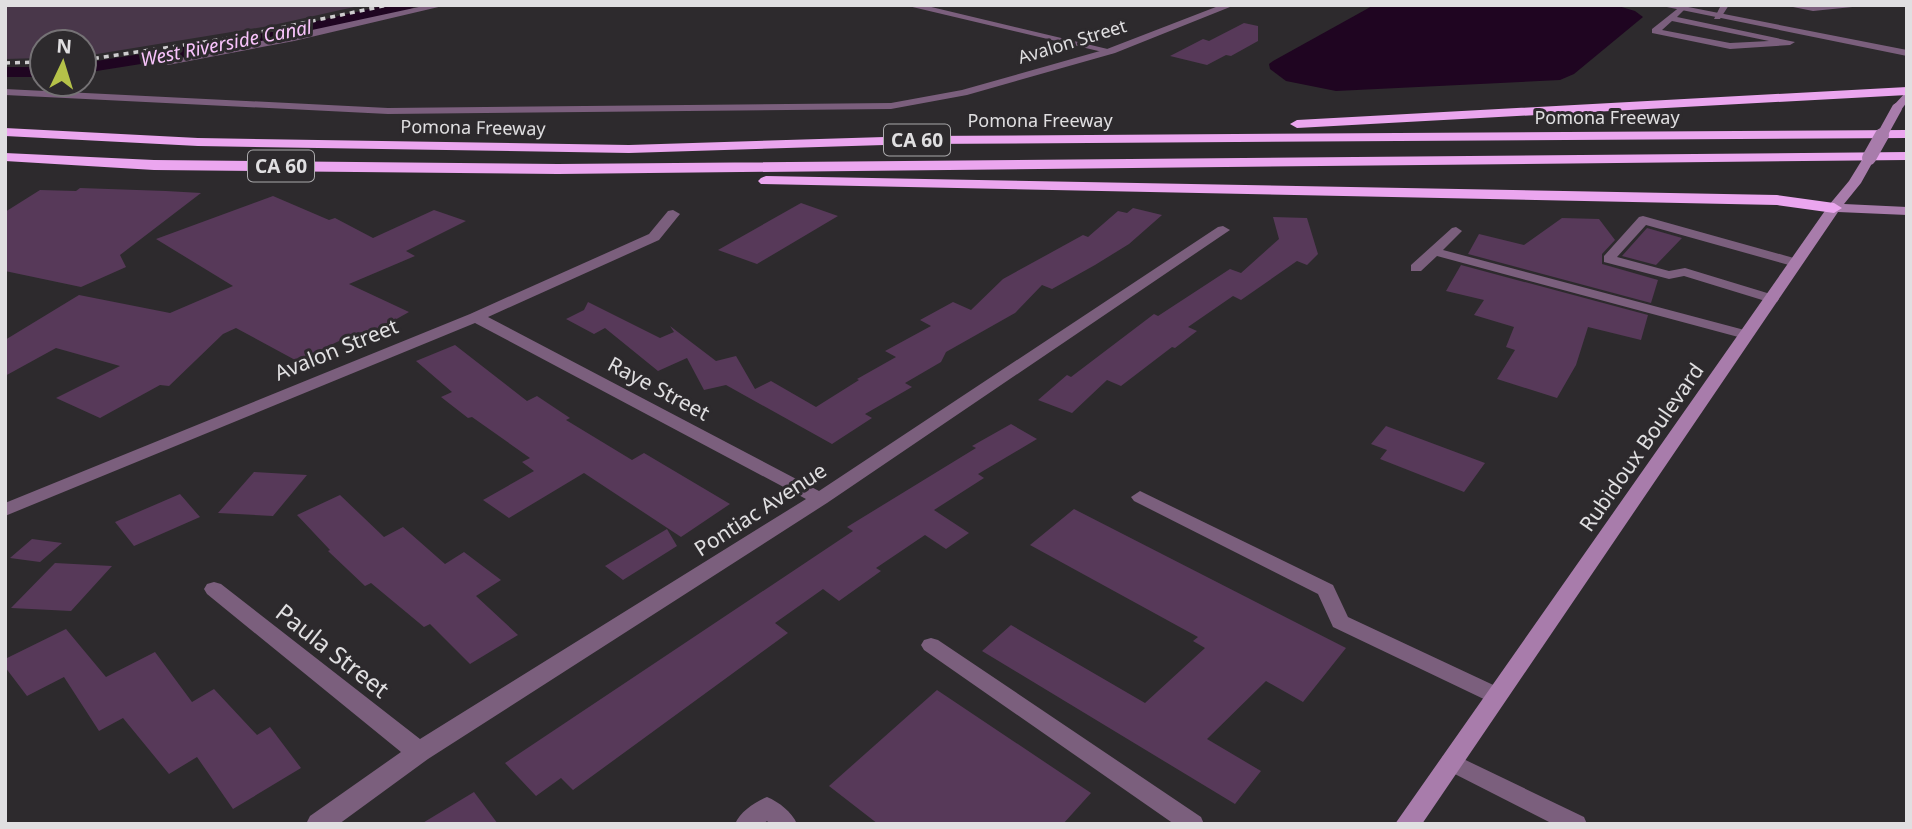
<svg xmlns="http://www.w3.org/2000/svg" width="1912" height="829" font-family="'Noto Sans',sans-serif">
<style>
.green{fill:#49374a}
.water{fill:#1f0521}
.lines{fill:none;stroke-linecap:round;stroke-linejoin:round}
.canal{fill:#1f0521;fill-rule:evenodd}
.building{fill:#573959}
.service{fill:#7b5f7d;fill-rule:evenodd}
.minor{fill:#7b5f7d;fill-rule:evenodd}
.tertiary{fill:#7b5f7d;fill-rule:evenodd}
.secondary{fill:#a87cab;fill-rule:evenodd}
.motorway{fill:#eba6ef;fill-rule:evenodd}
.rail{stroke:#cdccce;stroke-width:3.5;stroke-dasharray:5 5;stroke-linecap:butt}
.secondary-bridge-far1{stroke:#a87cab;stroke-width:10}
.secondary-bridge{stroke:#a87cab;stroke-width:14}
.labels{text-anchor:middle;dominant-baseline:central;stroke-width:6;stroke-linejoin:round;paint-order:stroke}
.far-street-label{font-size:18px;fill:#e0dfe1;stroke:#2d2a2d}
.far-water-label{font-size:19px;font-style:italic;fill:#f9c4fc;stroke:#2d2a2d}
.shield{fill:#2d2a2d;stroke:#aaa9ab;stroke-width:2}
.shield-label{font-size:19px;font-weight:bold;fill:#e0dfe1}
.street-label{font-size:21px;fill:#e0dfe1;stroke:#2d2a2d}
.near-street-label{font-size:24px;fill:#e0dfe1;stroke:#2d2a2d}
</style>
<rect width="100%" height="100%" fill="#2d2a2d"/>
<path class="green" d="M5 5H363L269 26 91 55 84 56V42H42V58L5 59Z"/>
<path class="water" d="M1374 5H1615L1635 11 1643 17 1574 74 1560 80 1336 91 1286 81 1270 69 1269 64 1273 61Z"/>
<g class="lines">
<path class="canal" d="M387 5H417L409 10 242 48 84 73V63L242 38Z
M5 67H42V77H5Z"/>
</g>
<path class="building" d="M1244 23 1258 26V41L1231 56 1226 55 1207 65 1170 56 1203 39 1209 41Z
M80 188 166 191 201 193 120 255 126 267 81 287 5 271V212L40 190 76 191Z
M273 196 329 220 335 218 373 238 434 210 466 221 406 251 415 256 349 284 409 312 368 335 358 332 297 361 236 328 223 334 169 386 160 385 100 418 56 398 120 366 56 348 5 376V340L79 295 170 313 233 286 156 239Z
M801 203 838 216 757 264 718 250Z
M1133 208 1162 215 1129 244 1095 265 1052 289 1042 285 1015 313 946 352 941 362 905 383 912 387 865 414 872 418 832 444 726 385 704 390 687 358 658 371 605 328 594 334 566 319 584 310 588 302 660 338 674 332 670 326 716 361 736 356 755 389 771 381 816 407 859 380 857 379 896 357 885 351 931 326 920 320 953 302 971 310 1003 279 1083 235 1088 237 1118 211 1127 213Z
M1273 217 1307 218 1318 254 1307 265 1297 261 1241 300 1233 296 1188 327 1197 331 1175 348 1172 347 1121 386 1107 380 1072 413 1038 400 1067 375 1071 377 1154 314 1158 316 1230 269 1241 273 1279 239Z
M1562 218 1599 219 1615 240 1602 254V264L1658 280 1651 303 1468 254 1479 234 1524 245Z
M1647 228 1682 238 1656 265 1622 256Z
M1461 265 1648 315 1641 340 1588 327 1576 365 1557 398 1497 379 1515 350 1506 347 1514 327 1474 315 1484 300 1446 291Z
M455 345 527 401 537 396 570 418 566 420 632 460 644 453 730 504 681 537 584 473 509 518 483 500 534 471 522 462 530 458 472 417 468 418 441 397 452 392 416 361Z
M1011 424 1037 439 978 474 984 478 934 510 969 533 946 549 925 535 876 568 881 571 839 601 823 589 775 623 788 633 573 790 561 778 536 796 505 763 853 531 847 527 976 448 972 446Z
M1386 426 1485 463 1464 492 1380 459 1387 450 1371 444Z
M254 472 307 475 273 516 218 513Z
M180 494 200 517 134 546 115 522Z
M340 495 384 537 403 527 445 564 464 552 501 580 476 596 518 635 470 664 430 624 424 627 371 583 365 586 328 551 330 550 297 515Z
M1074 509 1346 648 1303 702 1266 681 1207 739 1261 771 1235 804 982 651 1011 625 1145 703 1205 648 1193 641 1198 637 1030 545Z
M667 529 677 546 623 580 605 566Z
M32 539 62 543 40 562 10 558Z
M55 563 112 566 71 611 11 608Z
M66 629 106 677 155 652 192 702 214 689 257 735 270 727 301 768 233 809 197 757 169 774 123 718 99 731 64 677 27 696 5 667V659Z
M937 690 1091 793 1063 824H878L829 786Z
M474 792 498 824H421Z"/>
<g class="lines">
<path class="service" d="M1721 5H1729L1720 19H1714Z
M1783 5H1872L1813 11Z
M1681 6 1685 9 1677 17 1795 42 1790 45 1730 49 1652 33V29ZM1672 21 1769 41 1730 43 1662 30Z
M1643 216 1801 260 1803 263 1796 267 1646 225 1617 257 1669 271 1685 268 1777 296 1779 299 1777 302 1772 303 1684 276 1669 279 1604 262V256L1639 217Z
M1456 227 1462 231 1443 250 1752 332 1754 335 1747 339 1742 338 1437 256 1421 271H1411V265L1452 228Z
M1140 491 1333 585 1348 617 1504 690 1507 696 1504 702 1497 704 1490 702 1333 627 1318 594 1134 501 1131 497Z
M931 638 938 640 1201 817 1204 824H1174L924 650 921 645 924 640Z
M1451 753 1584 817 1587 824H1553L1443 768 1440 762 1443 756Z
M767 797C779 802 792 812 797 824H770L767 821 763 824H735C740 812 755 802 767 797Z"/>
<path class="minor" d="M428 5H447L294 41 168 65 163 62Z
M904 5H923L1116 51 1111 54Z
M1657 5H1678L1907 50V56Z
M673 210 680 214 659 240 488 317 819 491 1218 227 1223 226 1230 230 827 503 428 759 339 824H306L310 816 401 752 207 594 204 589 207 584 214 582 221 584 420 739 806 499 475 323 5 516V503L470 314 649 234 668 211Z"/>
<path class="tertiary" d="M1221 5H1235L1115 53 967 95 891 109 388 114 5 95V89L388 108 891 103 962 90 1107 49Z"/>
<path class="secondary" d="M1907 91V102L1901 110H1893V106Z
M1869 154 1875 158 1861 183 1844 204 1907 207V215L1838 212 1422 824H1395L1829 205 1849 181 1865 155Z"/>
<path class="motorway" d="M1907 87V95L1297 128 1290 124 1297 120Z
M5 128 198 138 629 145 917 136 1907 130V138L917 144 629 153 198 146 5 136Z
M1907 152V160L558 174 154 170 5 161V153L154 160 558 164Z
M766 176 1777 195 1834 203 1842 208 1834 213 1777 205 761 184 758 181 761 178Z"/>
<path class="rail" d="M84 60 237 37 388 5
M5 63 42 62"/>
<path class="secondary-bridge-far1" d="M1881 137 1897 108"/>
<path class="secondary-bridge" d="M1869 158 1882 135"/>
</g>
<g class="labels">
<g class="far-street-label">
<text transform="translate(1072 41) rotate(-17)">Avalon Street</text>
<text x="1607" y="117">Pomona Freeway</text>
<text x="1040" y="120">Pomona Freeway</text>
<text transform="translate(473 127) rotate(1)">Pomona Freeway</text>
</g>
<g class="far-water-label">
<text transform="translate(226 43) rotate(-11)">West Riverside Canal</text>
</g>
<g class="shield">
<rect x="884" y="124.5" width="66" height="31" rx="5"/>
<rect x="248" y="150.5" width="66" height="31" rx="5"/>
</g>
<g class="shield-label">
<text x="917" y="140">CA 60</text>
<text x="281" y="166">CA 60</text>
</g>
<g class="street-label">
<text transform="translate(336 349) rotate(-22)">Avalon Street</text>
<text transform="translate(659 388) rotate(28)">Raye Street</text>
<text transform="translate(1641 447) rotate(-55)">Rubidoux Boulevard</text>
<text transform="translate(760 509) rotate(-33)">Pontiac Avenue</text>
</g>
<g class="near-street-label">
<text transform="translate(333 650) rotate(38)">Paula Street</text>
</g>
</g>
<rect width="1912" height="829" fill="none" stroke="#e0dfe1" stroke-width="14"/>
<g transform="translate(63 63) rotate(4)"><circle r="33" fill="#2d2a2d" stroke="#757275" stroke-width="2"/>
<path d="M0-5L12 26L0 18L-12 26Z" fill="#b5c249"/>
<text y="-10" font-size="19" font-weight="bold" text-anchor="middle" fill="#e0dfe1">N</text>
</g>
</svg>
